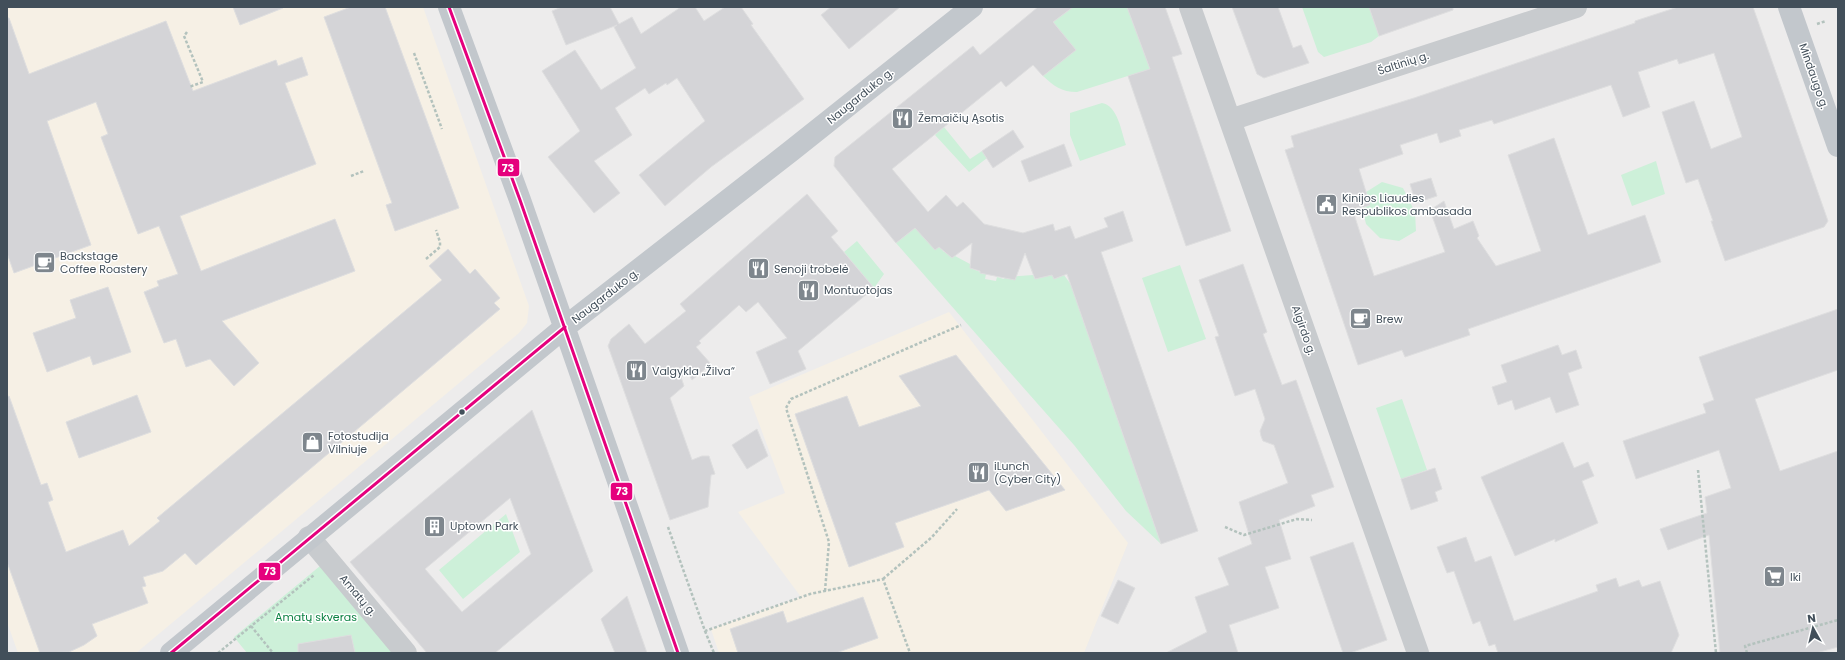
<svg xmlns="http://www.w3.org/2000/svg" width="1845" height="660" font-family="Poppins,sans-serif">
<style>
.commercial{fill:#f6f0e5}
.green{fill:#cdf0d9}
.building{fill:#d4d4d7;stroke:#dededf;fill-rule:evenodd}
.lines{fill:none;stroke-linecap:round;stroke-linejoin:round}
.path{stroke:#b3c2bd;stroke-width:2.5;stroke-dasharray:3 2;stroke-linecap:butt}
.minor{stroke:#c8cbce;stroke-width:22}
.major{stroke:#c2c7cc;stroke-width:22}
.bus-1-casing{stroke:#fff;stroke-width:6}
.bus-1{stroke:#e5007d;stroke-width:3}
.bus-dot{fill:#424f5a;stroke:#fff;stroke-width:1.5}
.labels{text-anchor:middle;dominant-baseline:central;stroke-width:3;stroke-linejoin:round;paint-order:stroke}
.street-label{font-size:11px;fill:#424f5a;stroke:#fff}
.poi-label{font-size:11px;fill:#424f5a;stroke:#fff;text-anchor:start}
.park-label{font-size:11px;fill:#0c8243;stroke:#fff}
.line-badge{stroke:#fff;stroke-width:1.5}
.badge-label{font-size:11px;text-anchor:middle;font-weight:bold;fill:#fff}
</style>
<rect width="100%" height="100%" fill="#edecec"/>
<path class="commercial" d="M7 7H423L529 306 527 323 519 333 136 653H18L7 622Z
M949 312 1128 543 1084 653H719L711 629 801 597 738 512 785 493 749 397Z"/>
<path class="green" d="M1073 7H1127L1150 69 1077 92C1061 92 1054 86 1043 76L1075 50 1053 22Z
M1302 7H1369L1379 36 1371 42 1324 57 1318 52Z
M1102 103C1118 106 1121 131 1126 145L1080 161 1070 135V113Z
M944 127 970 159 982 151 987 158 969 172 935 135Z
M1656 161 1665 194 1632 206 1621 175Z
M1382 182 1403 188 1415 212 1416 231 1399 241 1380 238 1366 224 1361 203 1363 194Z
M920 224 944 252 945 251 952 258 955 256 970 264V268L986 274 985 279 996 281 997 277 1004 279 1005 277 1033 275 1035 279 1052 275 1054 279 1064 275 1072 286 1161 544 1126 511 1074 445 896 243Z
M857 241 884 274 874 288 844 252Z
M1180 265 1206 339 1168 352 1142 278Z
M1402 399 1427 470 1401 479 1376 408Z
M506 514 520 552 463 599 439 570Z
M320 566 394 653H247L234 637Z"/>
<path class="building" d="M233 7H283V8L240 25Z
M351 7H385L459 208 395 231 386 205 392 203 324 17Z
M562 7H610L619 24 632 17 641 34 681 7H695L704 21 725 7H741L753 24 751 25 804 99 711 167 665 206 639 175 705 121 677 78 667 85 666 83 649 94 645 88 615 108 632 135 594 161 620 193 594 213 548 157 580 131 542 71 575 50 601 90 636 68 614 27 617 25 566 45 552 11Z
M831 7H900L849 49 821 15Z
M1038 7H1073L1053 22 1076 50 1043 76 1033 65 1006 87 1001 81 892 169 928 212 946 195 957 207 963 202 984 224 1023 233 1053 224 1055 231 1070 226 1075 239 1108 227 1104 218 1123 211 1133 241 1101 252 1198 531 1161 544 1067 274 1054 279 1052 275 1035 279 1025 253 1015 280 980 273V271L970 268 972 243 952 258 939 247 935 250 915 228 896 243 834 166 835 157 973 46 980 55Z
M1127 7H1165L1182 54 1172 57 1231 231 1186 246 1128 76 1150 69Z
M1232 7H1278L1293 48 1301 45 1309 63 1264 78 1257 74Z
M1369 7H1453V10L1379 36Z
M1678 7H1753L1828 221 1824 227 1725 261 1711 221H1713L1698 179 1686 183 1662 112 1694 101 1711 149 1742 137 1714 53 1679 64 1677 59 1638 72 1650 107 1623 117 1611 85 1494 124 1492 120 1459 130 1461 136 1440 143 1437 133 1400 145 1403 154 1359 169 1370 205 1353 211 1374 276 1445 252 1430 210 1444 201 1454 229 1473 221 1479 236 1477 238 1496 266 1541 251 1508 155 1554 138 1588 235 1645 215 1661 262 1468 329 1470 335 1405 357 1402 350 1358 365 1285 150 1294 147 1291 136 1414 98 1635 23V21Z
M7 18H9L29 74 166 21 193 91 276 60 278 66 302 57 308 75 285 83 316 164 180 216 201 271 335 219 355 271 222 321 259 363 234 386 210 359 186 367 176 339 164 343 144 292 159 286 157 281 178 274 159 226 138 234 101 137 108 134 96 102 47 121 91 245 14 273 7 253Z
M1013 130 1024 147 993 168 982 151Z
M1064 144 1072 166 1029 182 1021 161Z
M1431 178 1437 196 1416 203 1410 184Z
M807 194 838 231 831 237 874 288 798 351 806 369 770 384 756 352 787 338 758 302 746 312 739 305 699 341 701 343 696 347 711 364 692 380 688 373 681 377 684 386 670 398 692 460 702 456H709L715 474 711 475 708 507 670 520 608 346 611 339 629 324 645 344 686 311 680 304Z
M448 249 470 274 475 269 500 298 494 303 500 309 196 565 185 553 163 571 143 577 146 586 142 587 148 603 92 624 97 636 84 645 69 652 40 653 7 562V397L9 396 41 485 47 483 53 500 48 502 66 552 123 530 129 546 160 521 157 518 442 280 429 266Z
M1243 264 1267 332 1263 334 1282 385 1296 380 1334 487 1311 495 1315 506 1279 520 1291 559 1265 567 1279 608 1229 625 1238 653H1166L1207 632 1195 597 1229 585 1218 558 1252 544 1239 502 1288 483 1274 445 1263 441 1261 436 1260 431 1265 419 1255 389 1235 396 1215 337 1219 336 1199 280Z
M108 287 131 352 93 365 90 356 47 372 33 333 76 318 70 300Z
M1838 309V370L1755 399 1780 471 1838 451V647L1816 653H1720L1709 535 1668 550 1660 529 1707 513 1705 497 1731 488 1719 450 1636 479 1623 441 1706 413 1703 404 1714 400 1699 357Z
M1558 345 1562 355 1576 350 1582 368 1568 373 1579 405 1556 413 1550 397 1515 410 1512 400 1498 405 1492 387 1507 382 1501 365Z
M956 355 1065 490 1006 511 989 490 895 523 904 547 849 567 795 414 847 396 859 427 921 406 899 376Z
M137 395 151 432 79 458 66 422Z
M532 410 593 571 495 653H427L350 562ZM510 498 531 554 462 612 425 569Z
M757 429 768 456 747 469 732 445Z
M1563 442 1574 468 1588 462 1594 476 1582 481 1598 523 1555 542V539L1515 556 1481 477Z
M1435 468 1442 489 1435 492 1438 501 1411 510 1401 479Z
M1466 537 1475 562 1491 556 1514 621 1598 591 1596 585 1616 578 1619 587 1639 580 1642 587 1660 581 1679 635 1671 653H1498L1495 644 1489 646 1480 621 1473 624 1454 571 1447 573 1437 547Z
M1353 542 1387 640 1350 653H1343L1310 557Z
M1118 580 1135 588 1118 624 1101 616Z
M627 596 647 653H615L601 619Z
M863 597 878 638 836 653H738L730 629 783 611 787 623Z
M351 635 355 653H298V644Z"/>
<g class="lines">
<path class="path" d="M1817 24 1826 21
M187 32 184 36 203 82 189 87
M414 53 442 129
M351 176 364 171
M426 259 440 247V242L436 230
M1698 470 1716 653
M668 527 705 631 810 594 883 579 910 653
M1225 527 1244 535 1297 519 1312 520
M883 579 932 537 957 509
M825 591 829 542 786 408 791 399 961 325
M251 626 273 653
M705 631 714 653
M218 653 314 575
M1747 653 1745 646 1838 620"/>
<path class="minor" d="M1190 7 1418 653
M1230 120 1576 7
M309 537 406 653"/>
<path class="major" d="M449 7 520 200 678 653
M1789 7 1838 146
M171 653 565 327 791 151 972 7"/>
<defs>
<path id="bus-1" d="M449 7 520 200 678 653
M171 653 565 327"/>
</defs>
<use href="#bus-1" class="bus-1-casing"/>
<use href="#bus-1" class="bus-1"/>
</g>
<defs>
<symbol id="restaurant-square" viewBox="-11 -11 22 22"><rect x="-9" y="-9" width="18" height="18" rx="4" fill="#7e868d" stroke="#fff"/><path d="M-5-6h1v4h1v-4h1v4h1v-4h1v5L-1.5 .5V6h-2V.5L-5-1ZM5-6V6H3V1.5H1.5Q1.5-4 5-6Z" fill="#fff"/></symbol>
<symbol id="civic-square" viewBox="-11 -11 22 22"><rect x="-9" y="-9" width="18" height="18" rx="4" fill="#7e868d" stroke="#fff"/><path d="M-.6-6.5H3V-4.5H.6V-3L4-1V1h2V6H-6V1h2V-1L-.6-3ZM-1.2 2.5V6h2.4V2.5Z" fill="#fff"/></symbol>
<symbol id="cafe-square" viewBox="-11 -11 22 22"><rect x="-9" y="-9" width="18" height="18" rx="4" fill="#7e868d" stroke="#fff"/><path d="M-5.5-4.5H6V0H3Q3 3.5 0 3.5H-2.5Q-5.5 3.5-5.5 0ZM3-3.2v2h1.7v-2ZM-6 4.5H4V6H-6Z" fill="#fff"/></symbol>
<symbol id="shop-square" viewBox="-11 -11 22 22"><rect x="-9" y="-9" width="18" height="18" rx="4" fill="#7e868d" stroke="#fff"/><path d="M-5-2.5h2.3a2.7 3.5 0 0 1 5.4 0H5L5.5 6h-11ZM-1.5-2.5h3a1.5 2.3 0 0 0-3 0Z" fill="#fff"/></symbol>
<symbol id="building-square" viewBox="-11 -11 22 22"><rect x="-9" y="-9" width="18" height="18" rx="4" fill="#7e868d" stroke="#fff"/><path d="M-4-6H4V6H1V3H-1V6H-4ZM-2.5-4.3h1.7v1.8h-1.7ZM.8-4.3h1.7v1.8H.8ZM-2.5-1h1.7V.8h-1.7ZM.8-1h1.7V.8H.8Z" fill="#fff"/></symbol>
<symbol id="supermarket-square" viewBox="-11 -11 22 22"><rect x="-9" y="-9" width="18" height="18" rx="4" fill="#7e868d" stroke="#fff"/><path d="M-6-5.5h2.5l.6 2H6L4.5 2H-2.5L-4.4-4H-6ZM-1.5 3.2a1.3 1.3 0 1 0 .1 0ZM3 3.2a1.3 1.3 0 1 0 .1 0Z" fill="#fff"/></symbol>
</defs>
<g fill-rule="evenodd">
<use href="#restaurant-square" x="890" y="106" width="25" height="25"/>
<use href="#civic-square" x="1314" y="192" width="25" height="25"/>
<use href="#cafe-square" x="32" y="250" width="25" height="25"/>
<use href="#restaurant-square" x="746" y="256" width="25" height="25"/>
<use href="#restaurant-square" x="796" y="278" width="25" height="25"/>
<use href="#cafe-square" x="1348" y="306" width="25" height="25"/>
<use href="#restaurant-square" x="624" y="358" width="25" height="25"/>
<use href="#shop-square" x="300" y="430" width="25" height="25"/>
<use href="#restaurant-square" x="966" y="460" width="25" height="25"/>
<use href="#building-square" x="422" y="514" width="25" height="25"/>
<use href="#supermarket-square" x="1762" y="564" width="25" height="25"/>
</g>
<circle class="bus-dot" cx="462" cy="412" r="3.5"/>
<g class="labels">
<g class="street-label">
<text transform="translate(1403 63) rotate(-18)">Šaltinių g.</text>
<text transform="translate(1814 76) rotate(71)">Mindaugo g.</text>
<text transform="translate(860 96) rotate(-39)">Naugarduko g.</text>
<text transform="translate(605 296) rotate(-38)">Naugarduko g.</text>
<text transform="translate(1304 330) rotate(71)">Algirdo g.</text>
<text transform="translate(358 595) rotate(50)">Amatų g.</text>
</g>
<g class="poi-label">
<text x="918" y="118">Žemaičių Ąsotis</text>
<text x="1342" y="198">Kinijos Liaudies<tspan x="1342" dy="13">Respublikos ambasada</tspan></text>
<text x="60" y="256">Backstage<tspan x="60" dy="13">Coffee Roastery</tspan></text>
<text x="774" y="269">Senoji trobelė</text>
<text x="824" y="290">Montuotojas</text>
<text x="1376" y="319">Brew</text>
<text x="652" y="371">Valgykla „Žilva“</text>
<text x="328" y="436">Fotostudija<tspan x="328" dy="13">Vilniuje</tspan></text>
<text x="994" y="466">iLunch<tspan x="994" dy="13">(Cyber City)</tspan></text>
<text x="450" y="526">Uptown Park</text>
<text x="1790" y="577">Iki</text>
</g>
<g class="park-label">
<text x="316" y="617">Amatų skveras</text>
</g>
</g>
<g class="line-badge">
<rect x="497" y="158" width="23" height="19" rx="4" fill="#e5007d"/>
<rect x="610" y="482" width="23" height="19" rx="4" fill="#e5007d"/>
<rect x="258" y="562" width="23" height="19" rx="4" fill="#e5007d"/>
</g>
<g class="badge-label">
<text x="508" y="172">73</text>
<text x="622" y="495">73</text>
<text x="270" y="575">73</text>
</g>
<rect width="1845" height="660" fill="none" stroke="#424f5a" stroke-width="16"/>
<g transform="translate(1813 628) rotate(352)" stroke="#ffffff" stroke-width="3" paint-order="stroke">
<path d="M0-3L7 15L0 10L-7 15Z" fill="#424f5a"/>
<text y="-6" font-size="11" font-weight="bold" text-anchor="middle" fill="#424f5a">N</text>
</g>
</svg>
